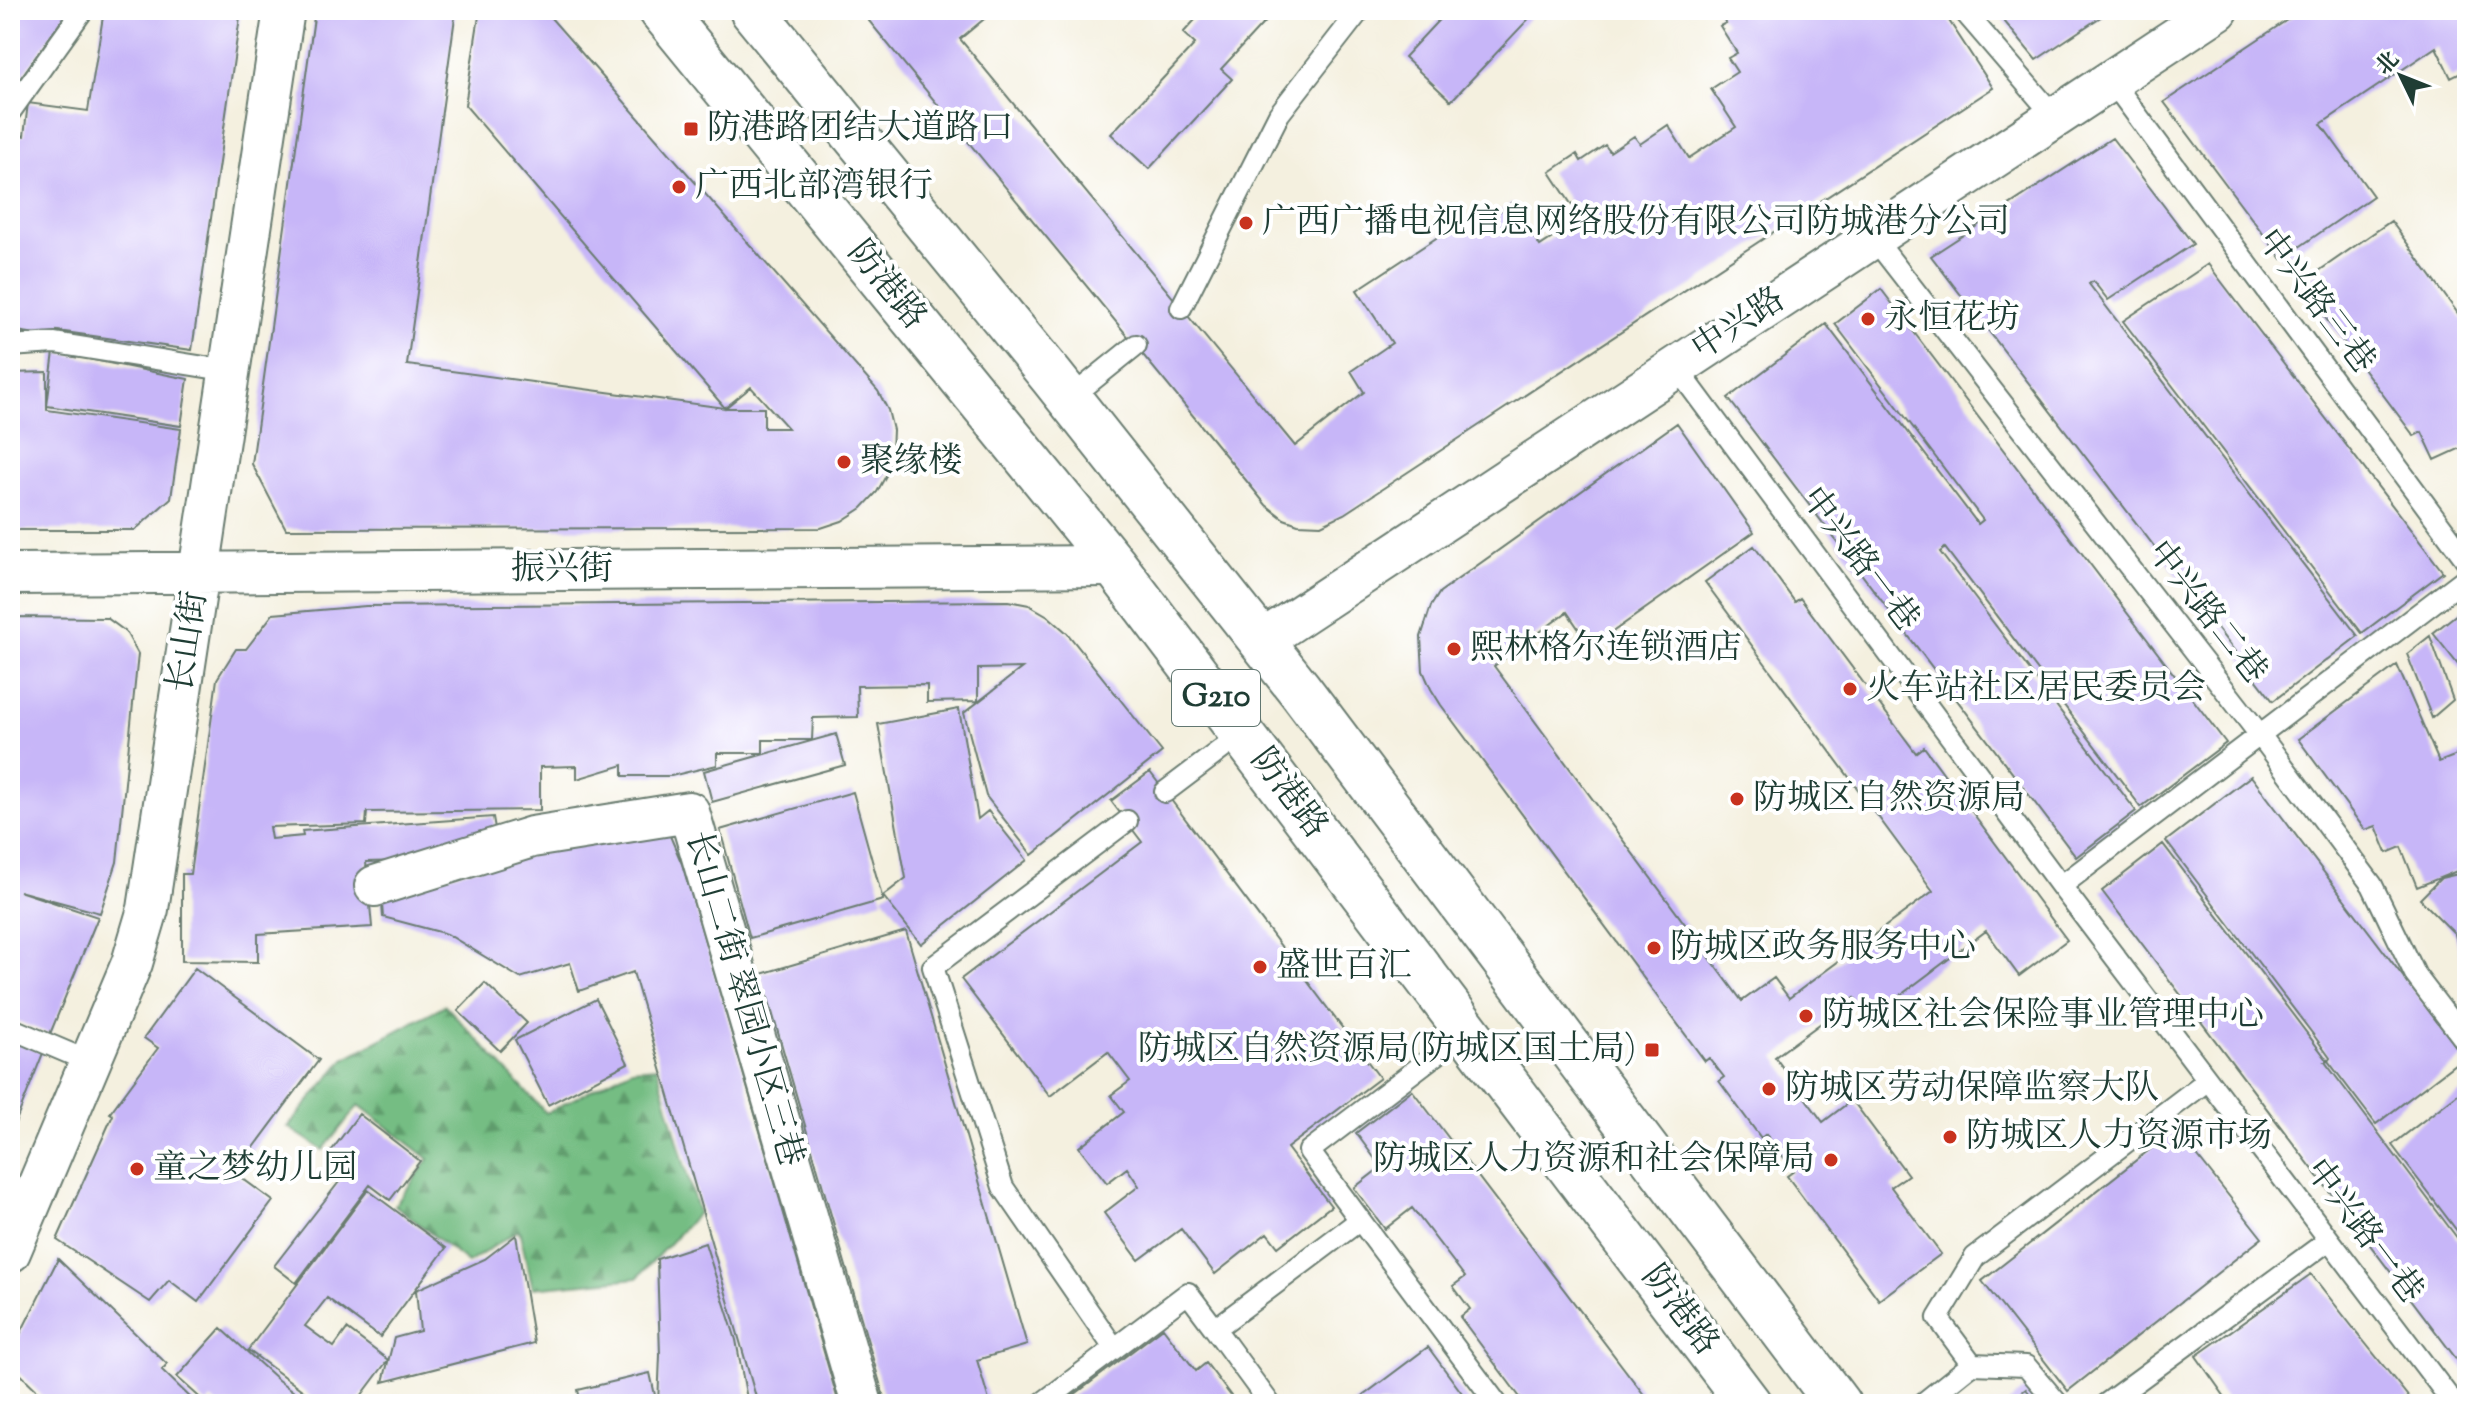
<svg xmlns="http://www.w3.org/2000/svg" width="2477" height="1414" font-family="'Sorts Mill Goudy','Noto Serif SC',serif">
<style>
.forest{fill:url(#forest-firs);stroke:#4a7d5c;stroke-width:2}
.building{fill:#c7b6f8}
.lines{fill:none;stroke-linecap:round;stroke-linejoin:round}
.service-casing{stroke:#6a7c70;stroke-width:24}
.minor-casing{stroke:#6a7c70;stroke-width:44}
.trunk-casing{stroke:#6a7c70;stroke-width:48}
.service{stroke:#fff;stroke-width:20}
.minor{stroke:#fff;stroke-width:40}
.trunk{stroke:#fff;stroke-width:44}
.poi-dot{fill:#c8321e;stroke:#fff;stroke-width:3}
.labels{text-anchor:middle;dominant-baseline:central;stroke-width:8;stroke-linejoin:round;paint-order:stroke}
.shield{fill:#fff;stroke:#627771;stroke-width:2}
.shield-label{font-size:32px;font-weight:bold;fill:#1f3d34}
.poi-label{font-size:34px;fill:#1f3d34;stroke:#fff;text-anchor:start}
.street-label{font-size:34px;fill:#1f3d34;stroke:#fff}
</style>
<defs>
<pattern id="forest-firs" width="22" height="20" patternUnits="userSpaceOnUse" patternTransform="scale(2)"><rect width="22" height="20" fill="#74bd83"/><path d="M5 1l3.5 6h-7zM16 11l3.5 6h-7z" fill="#5f9b6c"/></pattern>
</defs>
<rect width="100%" height="100%" fill="#fff"/>
<filter id="ink" filterUnits="userSpaceOnUse"><feTurbulence type="fractalNoise" baseFrequency=".0125" numOctaves="2"/><feDisplacementMap in="SourceGraphic" scale="16" xChannelSelector="R" yChannelSelector="G"/><feConvolveMatrix kernelMatrix="1 2 1 2 8 2 1 2 1" color-interpolation-filters="sRGB"/></filter>
<filter id="wash" filterUnits="userSpaceOnUse"><feTurbulence type="fractalNoise" baseFrequency=".006" numOctaves="4" result="noise"/><feDisplacementMap in="SourceGraphic" scale="32" xChannelSelector="R" yChannelSelector="G"/><feGaussianBlur stdDeviation="1.8" result="paint"/><feColorMatrix in="noise" values="0 0 0 0 0 0 0 0 0 0 0 0 0 0 0 0 0 1.4 0 .05"/><feComposite in="paint" operator="in"/></filter>
<g filter="url(#wash)">
<rect width="100%" height="100%" fill="#f4f0df"/>
<path class="forest" d="M445 1005 546 1113 632 1069 657 1067 698 1213 637 1278 533 1288 519 1230 468 1263 395 1205 429 1159 359 1105 323 1150 288 1127 344 1059Z"/>
<g id="blocks">
<path class="building" d="M10 10H69L12 90 10 89Z
M104 10H241L192 350 57 331 56 337 10 330V135L24 136 28 103 88 111Z
M315 10H456L407 365 725 408H764V428H788L751 387 725 408 465 105 479 16 474 10H544L878 391 888 410 893 430 892 452 888 472 877 492 862 508 842 521 821 528 286 529 252 464Z
M860 10H995L960 39 1295 446 1364 392 1351 371 1392 343 1357 290 1456 225 1463 235 1512 203 1540 246 1581 219 1550 172 1577 154 1581 161 1605 145 1610 152 1634 136 1640 144 1668 125 1689 158 1736 127 1711 89 1737 72 1728 58 1737 53 1720 26 1726 23 1717 10H1942L1993 88 1344 514 1321 525 1298 524 1284 519 1266 505 1249 484Z
M1204 10H1266L1271 15 1221 69 1232 79 1149 169 1111 134 1195 44 1183 33Z
M1448 10H1537L1451 101 1404 57Z
M1995 10H2111L2036 60Z
M2302 10H2467V70L2451 78 2436 47 2321 124 2373 196 2282 259 2164 102Z
M2112 138 2193 244 2108 300 2093 281 2089 284 2358 636 2273 701 1931 256Z
M2391 221 2467 326V457L2463 447 2435 460 2422 432 2414 436 2300 284Z
M2208 264 2443 572 2362 633 2123 321Z
M1881 289 2226 743 2141 807 1945 548 1940 552 2136 811 2076 857 1728 398 1826 324 1978 524 1983 520 1835 324Z
M54 352 188 379 181 426 47 406V410L181 429 171 498 135 530H10V373L47 372V406Z
M1677 423 1754 532 1591 647 1567 612 1494 666 1742 1001 1774 978 1789 998 1933 891 1705 582 1754 546 1795 602 1800 598 1916 753 1924 747 2067 940 2019 976 1986 931 1870 1018 1855 998 1775 1057 1823 1122 1852 1100 1908 1175 1891 1187 1941 1254 1879 1300 1787 1176 1794 1171 1766 1134 1761 1138 1719 1081 1724 1077 1709 1058 1705 1061 1441 705 1431 689 1423 671 1421 637 1431 606 1440 592Z
M1008 601 1029 605 1048 616 1067 633 1162 752 1032 855 986 796 964 713 1022 668 978 669V701L927 702V685L857 686 858 717 813 718 812 740H763V753H717V765L671 776H623V765L577 779V766L540 767V810L367 812 366 824 269 827 271 839 303 836 302 831 493 817 497 840 441 860 366 862 372 927 258 934V962L182 961V874H190L217 679 236 649H246L273 614 366 606Z
M2467 606V676L2433 633Z
M10 617 107 618 126 632 138 654 117 862 100 913 19 891 98 917 50 1034 10 1018Z
M2430 636 2453 700 2432 718 2407 654Z
M2397 665 2439 762 2467 751V867L2417 887 2401 847 2387 853 2376 826 2365 830 2298 739Z
M959 709 978 819 988 811 1027 860 921 944 883 896 906 878 878 724Z
M836 734 845 765 712 802 704 771Z
M1150 772 1380 1078 1287 1148 1331 1206 1278 1247 1267 1233 1215 1274 1181 1229 1139 1260 1104 1213 1139 1186 1127 1168 1107 1183 1079 1147 1124 1112 1111 1095 1130 1081 1108 1052 1050 1096 961 979 1142 842 1111 801Z
M2251 776 2464 1057 2376 1124 2328 1061 2325 1062 2467 1251V1373L2102 891 2163 844 2328 1061 2330 1058 2315 1037 2166 841Z
M853 792 883 900 750 938 720 830Z
M665 824 682 864 695 907 839 1404H758L633 972 579 991 570 963 520 978 447 934 383 917 381 891Z
M2467 872V963L2462 964 2455 934 2420 899 2441 878Z
M906 931 1027 1345 977 1360 990 1404H886L761 974Z
M195 968 319 1060 235 1173 273 1201 198 1302 169 1280 150 1302 57 1240 113 1115 110 1113 158 1048 144 1038Z
M485 983 527 1023 500 1051 458 1011Z
M596 999 628 1063 548 1105 515 1040Z
M10 1039 43 1053 10 1136Z
M2467 1087V1244L2392 1145Z
M1412 1090 1438 1124 1651 1404H1525L1460 1317 1470 1309 1453 1286 1465 1277 1412 1208 1385 1229 1354 1188 1381 1167 1356 1133Z
M359 1114 420 1161 390 1200 370 1185 296 1283 274 1266 349 1169 329 1154Z
M2176 1129 2262 1238 2068 1391 1982 1281Z
M368 1190 446 1248 380 1337 327 1298 305 1326 334 1347 347 1329 388 1360 355 1404H321L248 1350Z
M516 1235 534 1343 383 1382 394 1338 420 1331 416 1290 485 1259Z
M705 1243 736 1340 748 1404H658L660 1355 657 1259Z
M58 1259 167 1364 162 1370 197 1404H51L10 1364V1354Z
M2311 1274 2362 1339 2414 1404H2230L2196 1356Z
M221 1328 278 1380 310 1404H217L211 1399 207 1404 177 1377Z
M1163 1328 1196 1371 1206 1363 1237 1404H1062Z
M1428 1347 1470 1404H1352Z
M650 1373 657 1404H581L578 1390Z
M2026 1389 2038 1404H2007Z"/>
</g>
</g>
<g filter="url(#ink)">
<use href="#blocks" fill-opacity="0" stroke="#6a7c70" stroke-width="2"/>
<g class="lines">
<defs>
<path id="service" d="M1963 10 2055 117
M2111 80 2467 561
M10 112 83 10
M1873 237 2260 735 2372 885 2416 976 2467 1043
M1181 308 1279 114 1360 10
M10 346 55 343 230 371
M1676 367 2061 886 2454 1404
M1069 399 1136 345
M1165 792 1243 733
M2061 886 2467 577
M10 1028 90 1062
M1360 1220 1497 1404
M1215 1329 1270 1404
M1114 1348 1003 1187 933 967 1127 821
M1972 1364 1938 1318 1975 1257 2208 1080
M1041 1404 1188 1293 1215 1329 1360 1220 1309 1151 1467 1031
M1922 1404 1972 1364 2026 1366 2058 1404
M2106 1404 2329 1240"/>
<path id="minor" d="M10 574 1115 566
M1260 642 2218 10
M375 886 532 837 689 812 862 1404
M10 1252 132 963 148 909 284 10"/>
<path id="trunk" d="M661 10 1115 566 1749 1404
M752 10 1052 377 1300 690 1838 1404"/>
</defs>
<use href="#service" class="service-casing"/>
<use href="#minor" class="minor-casing"/>
<use href="#trunk" class="trunk-casing"/>
<use href="#service" class="service"/>
<use href="#minor" class="minor"/>
<use href="#trunk" class="trunk"/>
</g>
</g>
<g class="poi-dot">
<rect x="683" y="121" width="16" height="16" rx="4"/>
<circle cx="679" cy="187" r="8"/>
<circle cx="1246" cy="223" r="8"/>
<circle cx="1868" cy="319" r="8"/>
<circle cx="844" cy="462" r="8"/>
<circle cx="1454" cy="649" r="8"/>
<circle cx="1850" cy="689" r="8"/>
<circle cx="1737" cy="799" r="8"/>
<circle cx="1654" cy="948" r="8"/>
<circle cx="1260" cy="967" r="8"/>
<circle cx="1806" cy="1016" r="8"/>
<rect x="1644" y="1042" width="16" height="16" rx="4"/>
<circle cx="1769" cy="1089" r="8"/>
<circle cx="1950" cy="1137" r="8"/>
<circle cx="1831" cy="1160" r="8"/>
<circle cx="137" cy="1169" r="8"/>
</g>
<g class="labels">
<rect class="shield" x="1172" y="670" width="88" height="56" rx="6"/>
<g class="shield-label">
<text x="1216" y="698">G210</text>
</g>
<g class="poi-label">
<text x="707" y="129">防港路团结大道路口</text>
<text x="695" y="187">广西北部湾银行</text>
<text x="1262" y="223">广西广播电视信息网络股份有限公司防城港分公司</text>
<text x="1884" y="319">永恒花坊</text>
<text x="860" y="462">聚缘楼</text>
<text x="1470" y="649">熙林格尔连锁酒店</text>
<text x="1866" y="689">火车站社区居民委员会</text>
<text x="1753" y="799">防城区自然资源局</text>
<text x="1670" y="948">防城区政务服务中心</text>
<text x="1276" y="967">盛世百汇</text>
<text x="1822" y="1016">防城区社会保险事业管理中心</text>
<text x="1636" y="1050" text-anchor="end">防城区自然资源局(防城区国土局)</text>
<text x="1785" y="1089">防城区劳动保障监察大队</text>
<text x="1966" y="1137">防城区人力资源市场</text>
<text x="1815" y="1160" text-anchor="end">防城区人力资源和社会保障局</text>
<text x="153" y="1169">童之梦幼儿园</text>
</g>
<g class="street-label">
<text transform="translate(886 286) rotate(51)">防港路</text>
<text transform="translate(2315 302) rotate(53)">中兴路三巷</text>
<text transform="translate(1739 325) rotate(-33)">中兴路</text>
<text transform="translate(1859 560) rotate(53)">中兴路一巷</text>
<text x="562" y="570">振兴街</text>
<text transform="translate(2206 613) rotate(52)">中兴路二巷</text>
<text transform="translate(189 642) rotate(-81)">长山街</text>
<text transform="translate(1288 794) rotate(53)">防港路</text>
<text transform="translate(743 999) rotate(74)">长山二街 翠园小区三巷</text>
<text transform="translate(2363 1232) rotate(53)">中兴路一巷</text>
<text transform="translate(1679 1311) rotate(53)">防港路</text>
</g>
</g>
<rect width="2477" height="1414" fill="none" stroke="#fff" stroke-width="40"/>
<g transform="translate(2401 76) rotate(313)" stroke="#ffffff" stroke-width="6" paint-order="stroke">
<path d="M0-6L14 30L0 20L-14 30Z" fill="#1f3d34"/>
<text y="-12" font-size="22" font-weight="bold" text-anchor="middle" fill="#1f3d34">北</text>
</g>
</svg>
